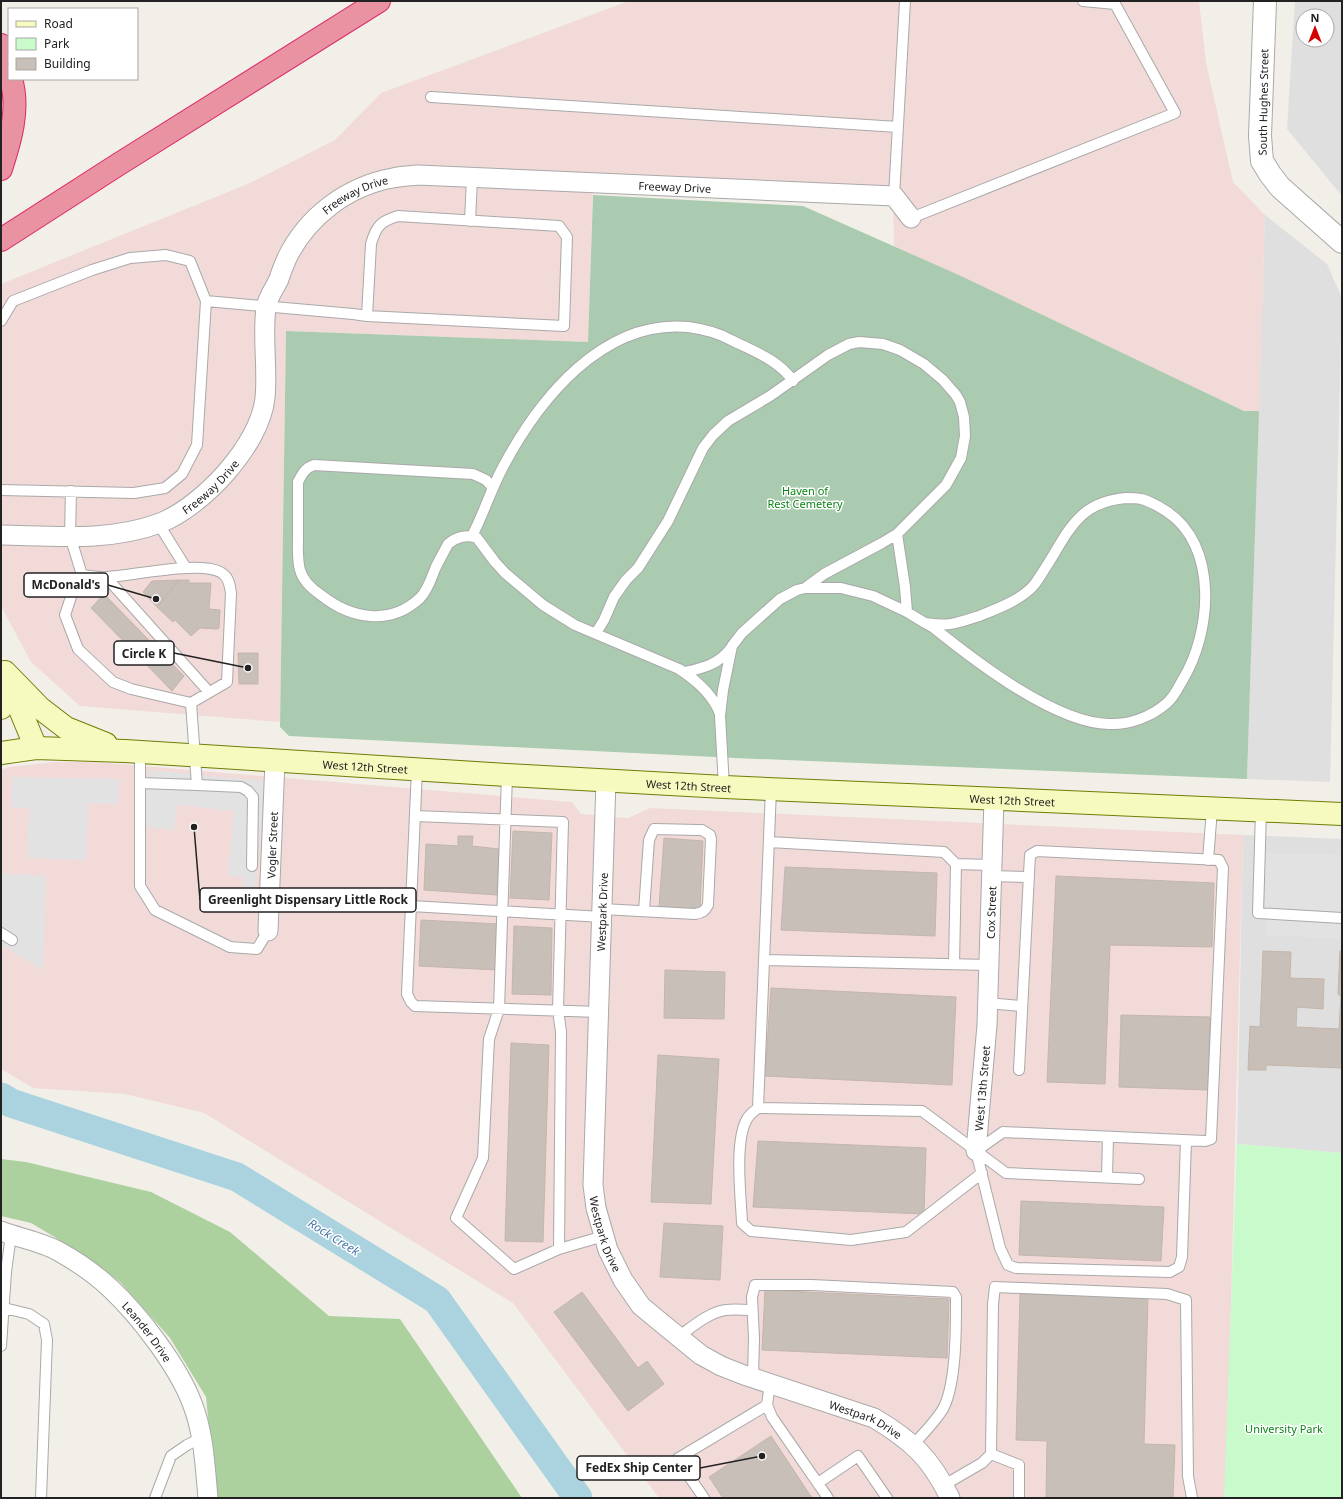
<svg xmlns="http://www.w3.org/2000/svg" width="1343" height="1499" font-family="'Noto Sans',sans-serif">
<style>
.residential{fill:#e0dfdf;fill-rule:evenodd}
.commercial{fill:#f2dad9}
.forest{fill:#add19e}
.cemetery{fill:#aacbaf}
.park{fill:#c8facc}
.parking{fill:#e2e2e2}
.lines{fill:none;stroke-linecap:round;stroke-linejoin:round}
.river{stroke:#aad3df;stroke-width:29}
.building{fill:#c7bfb8;stroke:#c4b6ab}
.service-casing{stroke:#a9a9a9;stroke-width:12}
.minor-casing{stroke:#a9a9a9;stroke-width:21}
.tertiary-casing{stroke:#a9a9a9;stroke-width:24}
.secondary-casing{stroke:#707d05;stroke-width:24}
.motorway-casing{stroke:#dc2a67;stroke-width:24}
.service{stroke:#fff;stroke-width:10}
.minor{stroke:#fff;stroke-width:19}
.tertiary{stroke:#fff;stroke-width:22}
.secondary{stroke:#f7fabf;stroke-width:22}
.motorway{stroke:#e892a2;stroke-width:22}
.labels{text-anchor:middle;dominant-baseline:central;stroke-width:3;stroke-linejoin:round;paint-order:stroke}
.street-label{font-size:11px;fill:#222;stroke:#fff}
.park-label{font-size:11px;fill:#0c8416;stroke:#fff}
.water-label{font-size:12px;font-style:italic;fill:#4a7aab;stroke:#fff}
.leader{fill:none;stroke:#222;stroke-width:1.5}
.callout-dot{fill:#222;stroke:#fff;stroke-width:1.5}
.callout{fill:#fff;stroke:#222;stroke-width:1.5}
.callout-label{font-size:12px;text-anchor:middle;font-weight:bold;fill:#222}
</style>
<rect width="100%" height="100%" fill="#f2efe9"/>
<path class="residential" d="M1295 1H1342V196L1287 129ZM1303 16H1327V40H1303Z
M1265 215 1327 264 1342 298 1330 782 1247 779Z
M1243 835 1342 839V1153L1237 1144Z"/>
<path class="commercial" d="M629 1H1199L1206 63 1233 182 1265 215 1259 411H1244L894 246 893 196 593 183 588 342 286 331 280 722 80 706 31 662 1 606V284L250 183 335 140 381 93Z
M55 762H95L572 802 581 814 628 818 650 808 1243 835 1226 1498H659L513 1303 204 1113 125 1094 33 1088 1 1069V770L9 767Z"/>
<path class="forest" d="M1 1159 26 1162 151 1192 230 1232 329 1316 400 1319 522 1498H216L206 1397 170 1338 120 1282 83 1254 31 1223 1 1216Z"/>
<path class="cemetery" d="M593 195 803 206 961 276 1244 411H1259L1247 779 735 758 289 736 280 727 286 331 588 342Z"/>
<path class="park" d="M1237 1144 1342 1153V1498H1224Z"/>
<path class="parking" d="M149 770 265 781 255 890 242 889 243 877 228 876 234 811 177 805 174 830 143 827Z
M12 777 119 779 118 804 88 803 86 860 27 858 29 808 11 807Z
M1266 853 1342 855V939L1265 935Z
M1 873 46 876 43 970 1 945Z"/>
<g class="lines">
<path class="river" d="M1 1097 11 1103 237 1177 437 1300 578 1498"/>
</g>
<path class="building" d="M179 580 157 607 143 592 152 581Z
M179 580H189V583H211L209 609 220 610 219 628 218 629 200 628 191 636 175 620 173 622 157 607Z
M104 594 184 676 172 691 91 608Z
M238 653H258V684H239Z
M513 831 552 833 549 900 510 898Z
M458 836H473L472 846 499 849 497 895 424 890 426 844 458 846Z
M664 838 703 841 700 909 659 907Z
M785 867 937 873 935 936 781 930Z
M1056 876 1214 883 1212 947 1110 945 1105 1084 1047 1082Z
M421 920 499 924 497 970 419 966Z
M514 926 552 928 551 995 512 994Z
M1263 951 1291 952 1290 978 1324 979 1323 1009 1297 1007 1296 1027 1339 1029 1341 996 1338 994 1340 951H1342V1068L1266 1065V1070H1248L1250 1026 1260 1027Z
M665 970 725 972 724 1019 664 1018Z
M771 988 956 997 952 1085 765 1076Z
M1121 1015 1210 1017 1208 1090 1119 1087Z
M511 1043 549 1045 543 1242 505 1241Z
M658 1055 719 1059 711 1204 651 1202Z
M758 1141 926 1148 924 1214 753 1207Z
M1021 1201 1164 1207 1161 1261 1019 1255Z
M664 1223 723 1226 720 1280 660 1277Z
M765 1290 949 1299 947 1358 762 1350Z
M582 1292 638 1368 647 1361 664 1384 628 1411 554 1312Z
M1020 1294 1148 1297 1144 1444 1175 1445 1173 1498H1046L1047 1441 1016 1440Z
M771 1436 812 1498H723L709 1477Z"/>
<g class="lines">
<defs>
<path id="service" d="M431 97 898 127
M894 196 905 1
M911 218 1175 113 1115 4 1083 1
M470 221 472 178
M206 301 353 314 367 316 564 326 567 237 559 226 398 216C381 221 376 226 371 244L367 316
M1 321 13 301 92 270 130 258 166 255 190 261 206 301 197 445 182 474 165 488 134 493 1 490
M493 488 486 480 473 474 314 465C305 468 302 474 298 482 298 500 298 519 298 537 298 548 297 559 300 570 303 581 312 589 321 595 351 619 390 626 420 598 428 590 431 579 435 569 439 560 444 552 448 544 456 537 467 534 477 538L495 562 505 573 543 605 575 625 679 669C696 680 713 694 720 714
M71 491 70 536 82 575 73 591 65 615 78 649 113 682 131 689 191 703 197 785 241 787 248 791 253 797 252 866
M1126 498C1131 498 1137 498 1141 499 1150 501 1158 506 1166 511 1219 545 1212 633 1182 681 1178 688 1174 697 1167 703 1151 717 1129 725 1109 724 1055 723 975 661 934 628L925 623C948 627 958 623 979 616 997 609 1021 600 1034 585 1038 580 1042 573 1046 567 1069 531 1078 502 1126 498Z
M158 523 186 568
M897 534 905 587 907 612 925 623
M472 536C484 513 491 489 503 467 539 399 603 319 688 327 703 329 717 332 731 340 753 351 779 360 793 381
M82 575C90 576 99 578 107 577 132 576 205 559 223 574 229 578 230 586 231 593L227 682 191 703
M106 577 209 692
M805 588H841L873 596 907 612
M596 633 604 620 614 597 626 580 638 568 668 521 703 448 713 435 728 421 770 396 828 355 849 344 859 342 883 344 900 350 924 364 943 380 956 395 960 402 964 417 965 436 961 458 946 485 897 534 882 543 824 574 805 588 797 590 780 599 742 633 732 646 723 690 720 716 724 787
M685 672C704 668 719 664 731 648
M140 752V886L155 910 230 947 257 949 268 931
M417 769 407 994 411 1002 415 1006 600 1012
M507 775 499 1009 489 1039 483 1158 456 1218 514 1269 559 1249
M140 783 197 785
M771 789 758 1108 922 1111 1006 1173 1139 1179
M1261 811 1258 913 1342 918
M415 816 563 822 558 1010 561 1032 559 1249 604 1236
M769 842 944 852 956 864 991 865
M1208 860 1212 809
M991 876 1029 877
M411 906 602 917
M602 909 695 914C702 913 705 911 708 905L711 839 710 835 702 830H698L654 829 649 840 644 911
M1 933 12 940
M764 960 989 965
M954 964 956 864
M987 1003 1022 1006
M758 1108C754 1111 749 1115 747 1119 734 1141 741 1197 742 1223L751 1231 851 1240 906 1232 982 1173
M976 1151 1003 1132 1205 1141 1211 1139 1223 868 1219 860 1037 851 1030 855 1019 1070
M976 1151 1000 1248 1008 1265 1016 1268 1170 1272 1179 1267 1182 1257 1186 1141
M1107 1177 1108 1137
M4 1308 29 1314 44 1324 47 1340 41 1498
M678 1337C692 1327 709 1312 726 1310 734 1309 743 1310 752 1310
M1 1346 6 1272 11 1235
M753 1377 754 1338 752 1297 755 1285H812L953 1292 956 1297C956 1325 957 1389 941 1412 933 1424 922 1435 913 1445
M770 1383 767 1405 772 1417 828 1498
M991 1454 1019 1465V1498
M818 1483 858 1456 887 1498
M944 1485 982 1463 991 1454 993 1304 995 1287 1167 1294 1186 1300 1188 1476 1192 1498
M155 1498 171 1456 187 1445 201 1438
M704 1498 677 1459 767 1405"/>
<g id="minor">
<path id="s1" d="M1 535C54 536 109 542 160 523 203 506 260 445 265 398 268 368 262 338 266 308 267 298 275 288 279 279 281 272 284 265 287 258 307 217 347 186 393 178 401 176 410 176 418 175L894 196 911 218"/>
<path id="s2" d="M606 780 593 1185 596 1208 608 1250 623 1280 641 1306 664 1325 701 1355 721 1366 744 1375 874 1418C911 1440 931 1458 950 1498"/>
<path id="s3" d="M268 931 275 761"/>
<path id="s4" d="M976 1151 987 1025 994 799"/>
<path id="s5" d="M1 1231C19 1238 42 1242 58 1251 76 1261 95 1274 110 1288 139 1315 178 1366 192 1403 204 1433 205 1466 208 1498"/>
</g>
<path id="tertiary" d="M1265 1 1260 136 1262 161 1270 174 1280 187 1342 242"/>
<g id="secondary">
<path d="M5 672 40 708 66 728 106 744"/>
<path d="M9 683 36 748"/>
<path d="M1 708 4 676"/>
<path id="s6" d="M1 753 36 748 125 751 507 775 724 787 1342 814"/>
</g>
<path id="motorway" d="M1 45 9 72
M1 169C10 141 20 109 11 79
M1 240 119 164 379 1"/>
</defs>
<use href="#service" class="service-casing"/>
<use href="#minor" class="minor-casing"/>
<use href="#tertiary" class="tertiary-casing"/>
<use href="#secondary" class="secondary-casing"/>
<use href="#motorway" class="motorway-casing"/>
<use href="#service" class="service"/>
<use href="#minor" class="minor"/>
<use href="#tertiary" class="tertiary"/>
<use href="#secondary" class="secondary"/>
<use href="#motorway" class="motorway"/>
</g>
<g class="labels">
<g class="street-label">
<text transform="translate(1263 102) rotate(-89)">South Hughes Street</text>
<text stroke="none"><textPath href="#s1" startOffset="894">Freeway Drive</textPath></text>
<text stroke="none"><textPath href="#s1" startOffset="570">Freeway Drive</textPath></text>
<text stroke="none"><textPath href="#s1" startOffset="223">Freeway Drive</textPath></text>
<text stroke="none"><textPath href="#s6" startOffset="365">West 12th Street</textPath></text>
<text stroke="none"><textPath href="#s6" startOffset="689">West 12th Street</textPath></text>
<text stroke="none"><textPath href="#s6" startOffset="1013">West 12th Street</textPath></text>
<text stroke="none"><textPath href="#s3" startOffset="86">Vogler Street</textPath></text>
<text transform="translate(602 912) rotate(-88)">Westpark Drive</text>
<text stroke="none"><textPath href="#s4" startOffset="239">Cox Street</textPath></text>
<text stroke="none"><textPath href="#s4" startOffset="63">West 13th Street</textPath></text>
<text stroke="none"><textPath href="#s2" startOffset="456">Westpark Drive</textPath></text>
<text stroke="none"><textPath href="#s5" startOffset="182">Leander Drive</textPath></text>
<text stroke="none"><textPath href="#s2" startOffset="792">Westpark Drive</textPath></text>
</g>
<g class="park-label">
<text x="805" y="490">Haven of<tspan x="805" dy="13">Rest Cemetery</tspan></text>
<text x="1284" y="1428">University Park</text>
</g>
<g class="water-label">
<text transform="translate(334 1237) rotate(32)">Rock Creek</text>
</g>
</g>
<path class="leader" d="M156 599L108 585M248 668L174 653M194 827L200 900M762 1456L700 1468"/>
<g class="callout-dot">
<circle cx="156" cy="599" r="4"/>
<circle cx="248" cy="668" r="4"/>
<circle cx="194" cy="827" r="4"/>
<circle cx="762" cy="1456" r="4"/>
</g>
<g class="callout">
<rect x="24" y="573" width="84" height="24" rx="4"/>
<rect x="114" y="641" width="60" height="24" rx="4"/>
<rect x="200" y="888" width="216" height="24" rx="4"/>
<rect x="577" y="1456" width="123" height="24" rx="4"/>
</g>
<g class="callout-label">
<text x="66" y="589">McDonald's</text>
<text x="144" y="658">Circle K</text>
<text x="308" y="904">Greenlight Dispensary Little Rock</text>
<text x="639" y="1472">FedEx Ship Center</text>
</g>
<rect width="1343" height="1499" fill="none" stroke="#222222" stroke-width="4"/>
<rect x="8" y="8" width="130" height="72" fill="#ffffff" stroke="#a7a7a7"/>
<rect x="16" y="21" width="20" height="6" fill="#f7fabf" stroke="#a7a7a7"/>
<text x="44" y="28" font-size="12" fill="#222222">Road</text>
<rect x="16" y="38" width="20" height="12" fill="#c8facc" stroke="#a7a7a7"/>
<text x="44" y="48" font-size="12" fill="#222222">Park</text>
<rect x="16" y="58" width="20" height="12" fill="#c7bfb8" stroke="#a7a7a7"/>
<text x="44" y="68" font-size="12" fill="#222222">Building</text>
<g transform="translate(1315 28)"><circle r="19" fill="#ffffff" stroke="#a7a7a7"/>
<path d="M0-3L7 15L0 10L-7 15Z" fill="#d40000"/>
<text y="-6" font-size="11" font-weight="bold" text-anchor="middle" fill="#222222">N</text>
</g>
</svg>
